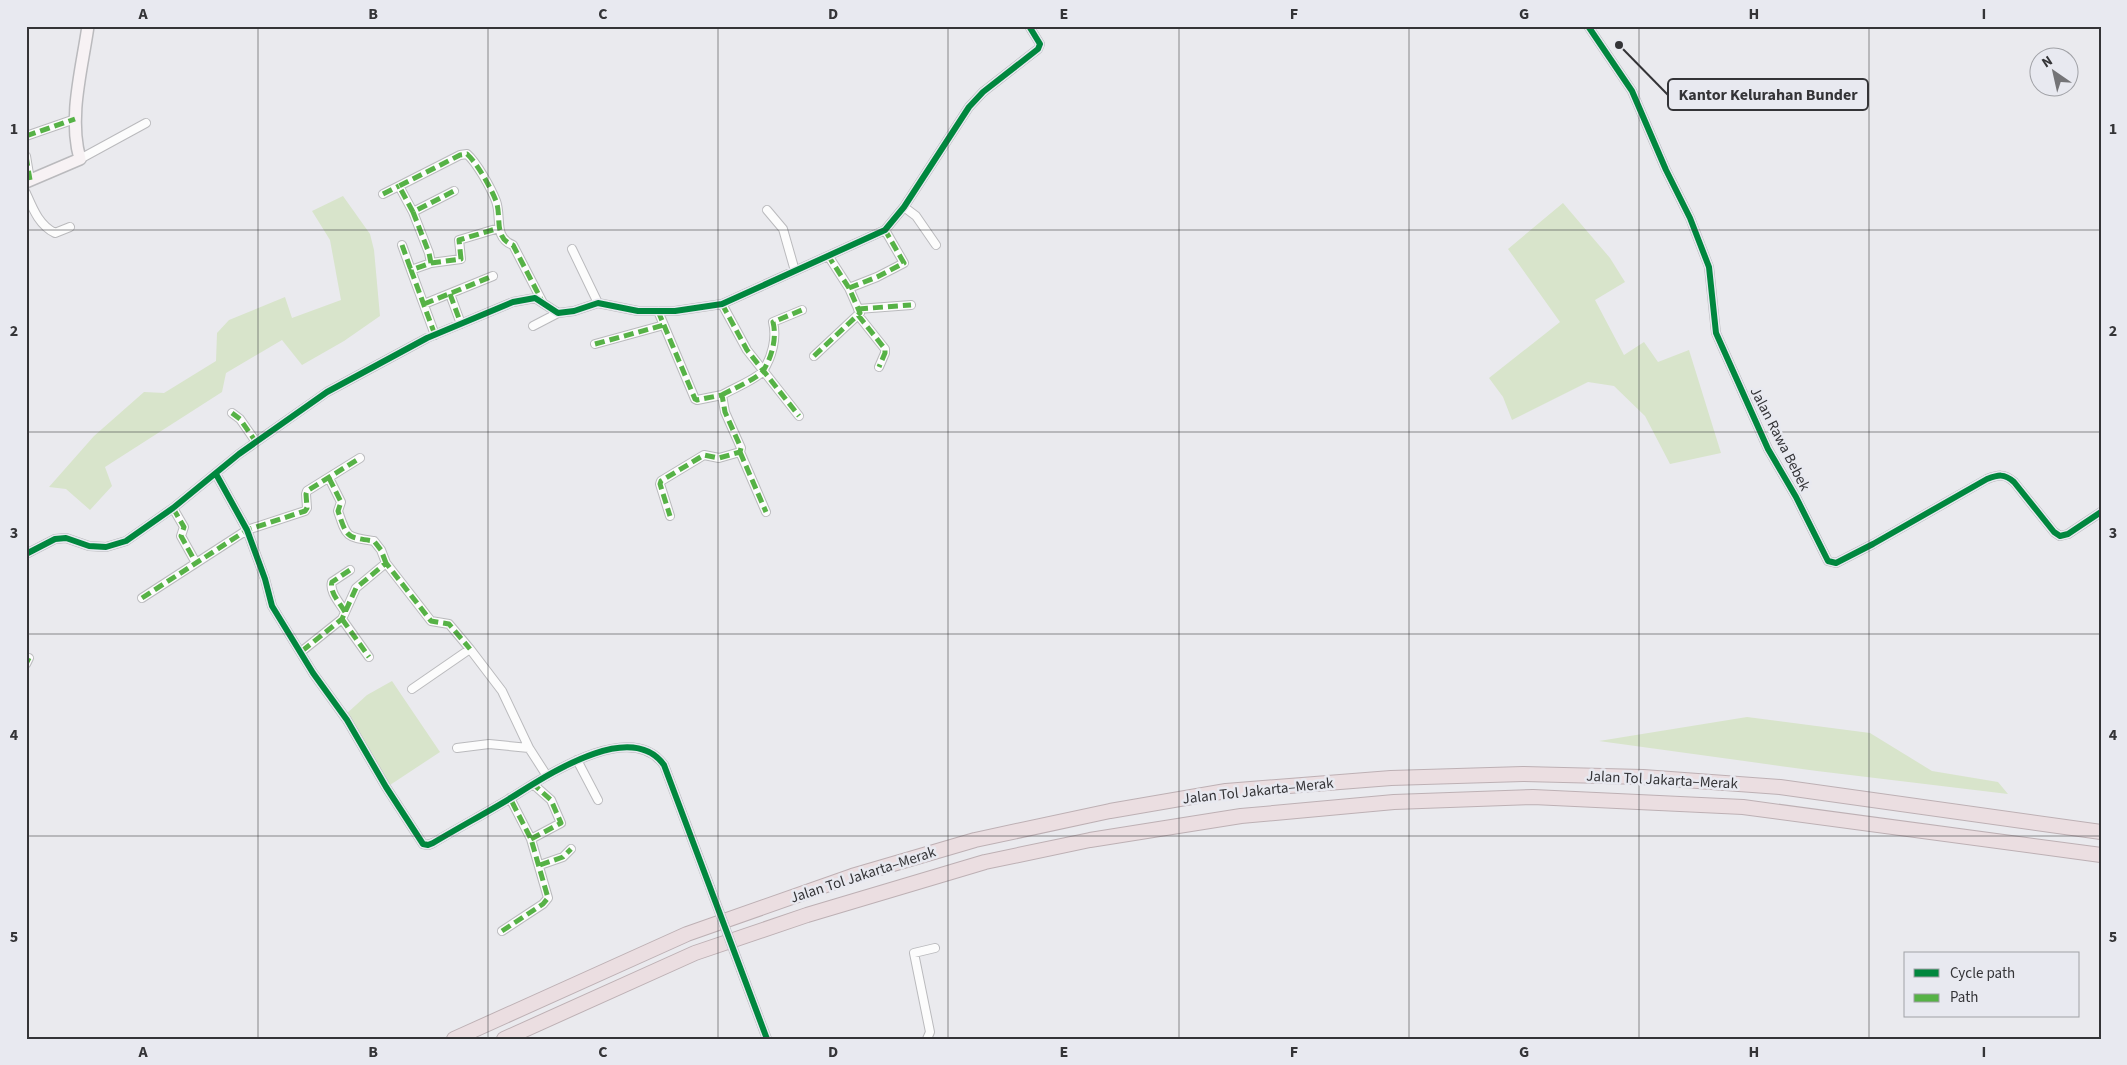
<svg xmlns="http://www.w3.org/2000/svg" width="2127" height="1065" font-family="'Source Sans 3',sans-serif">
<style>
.green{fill:#d8e4cb}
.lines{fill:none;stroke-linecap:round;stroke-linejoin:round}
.street-casing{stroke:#bababd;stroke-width:10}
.secondary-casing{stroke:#bababd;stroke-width:14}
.highway-casing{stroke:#bdb0b4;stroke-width:16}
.street{stroke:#fcfcfc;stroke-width:8}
.secondary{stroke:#f7f2f4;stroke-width:11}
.highway{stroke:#ebdee1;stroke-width:14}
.street-bridge-casing{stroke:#bababd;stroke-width:10;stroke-linecap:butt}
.street-bridge{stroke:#fcfcfc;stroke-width:8}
.quiet{stroke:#56b246;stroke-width:5;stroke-dasharray:10 5;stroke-linecap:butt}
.cycleway-casing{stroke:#e8e9f0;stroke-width:9}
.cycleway{stroke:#00873e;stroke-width:6}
.grid{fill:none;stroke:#343437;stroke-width:1;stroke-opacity:0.55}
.labels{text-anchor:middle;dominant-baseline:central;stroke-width:5;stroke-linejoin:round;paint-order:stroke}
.street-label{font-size:15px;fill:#343437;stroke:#e8e9f0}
.leader{fill:none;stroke:#343437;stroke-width:2}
.callout-dot{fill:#343437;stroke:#e8e9f0;stroke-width:2}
.callout{fill:#e8e9f0;stroke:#343437;stroke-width:2}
.callout-label{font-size:16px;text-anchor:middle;font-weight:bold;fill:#343437}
.neatline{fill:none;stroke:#343437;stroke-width:2}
.grid-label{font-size:16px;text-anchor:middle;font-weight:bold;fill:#343437}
</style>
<rect width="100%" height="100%" fill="#eaeaee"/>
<path class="green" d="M343 196 370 234 374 250 380 316 344 341 302 365 282 340 226 373 222 392 105 467 112 486 90 510 66 489 49 487 94 436 144 392 164 393 216 361 217 333 229 320 285 297 292 318 341 300 330 240 312 211Z
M1563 203 1610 258 1625 282 1595 300 1624 355 1644 342 1658 362 1689 350 1721 453 1670 464 1645 416 1614 386 1588 382 1512 420 1503 397 1489 378 1560 322 1508 249Z
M392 681 440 752 390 785 345 715 367 695Z
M1747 717 1870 733 1932 771 1998 782 2008 794 1817 771 1599 741Z"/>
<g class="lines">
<defs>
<path id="street" d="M1588 26 1632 91 1666 170 1690 218 1709 267 1716 333 1768 449 1796 497 1828 561 1836 563 1873 544 1987 479C1998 475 2004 473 2014 482L2054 532 2060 536 2068 534 2101 512
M26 136 75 119
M26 156 30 180
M80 159 146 123
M26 193C33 209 39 225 55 233L70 227
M383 194 399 186
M904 207 916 216 936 245
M767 210 783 229 795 271
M413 212 399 186 460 155 467 154C477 163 491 188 496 201 502 217 493 238 513 245L542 301
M402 245 411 270
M572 249 598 303
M431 263 461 259 459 240 499 228
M849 288 877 277 904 263 885 230
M450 294 461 324
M424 304 493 276
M722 304 747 350 799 416
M858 309 911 305
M658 311 695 399 697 400 722 395 725 412 741 448 740 452 719 458 704 455 661 481 660 484 670 516
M858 315 885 349V353L879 367
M533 326 558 313
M435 335 411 270 431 263 429 253 413 212 454 191
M595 344 664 325
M814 356 860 313 849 288 829 257
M722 395C732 389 757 379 763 371 772 357 777 338 773 322L802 310
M232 413 240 419 256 442
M740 452 766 512
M216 474 247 530 265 579 272 606 313 673 347 720 386 787 423 844 428 845 433 843C458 828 484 814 509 799 545 777 630 718 664 765L710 887
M329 478 341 502 338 511C347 538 346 537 374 541L381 550 386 563
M173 508 184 527 181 536 196 563
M26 554 55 539 66 538 89 546 106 547 126 541 173 508 239 454 327 392 427 338 513 302 535 298 558 313 574 311 598 303 638 311H675L722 304 885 230 904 207 969 107 983 92 1038 49 1040 44 1029 26
M142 598 247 530 305 511 307 508 306 494 307 491 360 458
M345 612C340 603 329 592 332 582L350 570
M342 619 369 657
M302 651 342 619 356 588 386 563 431 621 449 624 470 649
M26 664 29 658
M412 689 470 649 502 691 529 748
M457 748 489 744 529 748 547 776
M577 760 598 800
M531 839 561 823 551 800 533 784
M540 865 563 857 571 849
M502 931 543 904 548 898 531 839 510 798
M741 970 767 1039
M927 1039 930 1032 914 953 935 948"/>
<path id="secondary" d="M26 182 80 159C68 117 82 69 88 26"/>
<path id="highway" d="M454 1039 687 934 852 876 975 840 1110 811 1226 791 1391 778 1523 774 1643 777 1780 787 2101 832
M504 1039 695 953 807 915 985 862 1090 840 1241 816 1394 802 1533 797 1743 807 2101 855"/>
</defs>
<use href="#street" class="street-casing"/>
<use href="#secondary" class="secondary-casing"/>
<use href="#highway" class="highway-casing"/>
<use href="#street" class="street"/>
<use href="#secondary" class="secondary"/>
<use href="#highway" class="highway"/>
<defs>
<path id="street-bridge" d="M710 887 741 970"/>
</defs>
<use href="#street-bridge" class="street-bridge-casing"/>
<use href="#street-bridge" class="street-bridge"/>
<path class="quiet" d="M26 136 75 119
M26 156 30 180
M383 194 399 186
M413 212 399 186 460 155 467 154C477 163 491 188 496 201 502 217 493 238 513 245L542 301
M402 245 411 270
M431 263 461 259 459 240 499 228
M849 288 877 277 904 263 885 230
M450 294 461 324
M424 304 493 276
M722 304 747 350 799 416
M858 309 911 305
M658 311 695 399 697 400 722 395 725 412 741 448 740 452 719 458 704 455 661 481 660 484 670 516
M858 315 885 349V353L879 367
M435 335 411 270 431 263 429 253 413 212 454 191
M595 344 664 325
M814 356 860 313 849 288 829 257
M722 395C732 389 757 379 763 371 772 357 777 338 773 322L802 310
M232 413 240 419 256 442
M740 452 766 512
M329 478 341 502 338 511C347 538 346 537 374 541L381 550 386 563
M173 508 184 527 181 536 196 563
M142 598 247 530 305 511 307 508 306 494 307 491 360 458
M345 612C340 603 329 592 332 582L350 570
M342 619 369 657
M302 651 342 619 356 588 386 563 431 621 449 624 470 649
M26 664 29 658
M531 839 561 823 551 800 533 784
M540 865 563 857 571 849
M502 931 543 904 548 898 531 839 510 798"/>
<defs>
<path id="cycleway" d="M1588 26 1632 91 1666 170 1690 218 1709 267 1716 333 1768 449 1796 497 1828 561 1836 563 1873 544 1987 479C1998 475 2004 473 2014 482L2054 532 2060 536 2068 534 2101 512
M216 474 247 530 265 579 272 606 313 673 347 720 386 787 423 844 428 845 433 843C458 828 484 814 509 799 545 777 630 718 664 765L767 1039
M26 554 55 539 66 538 89 546 106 547 126 541 173 508 239 454 327 392 427 338 513 302 535 298 558 313 574 311 598 303 638 311H675L722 304 885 230 904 207 969 107 983 92 1038 49 1040 44 1029 26"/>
</defs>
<use href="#cycleway" class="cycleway-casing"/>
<use href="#cycleway" class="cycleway"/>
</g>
<path class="grid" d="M258 26V1039M488 26V1039M718 26V1039M948 26V1039M1179 26V1039M1409 26V1039M1639 26V1039M1869 26V1039M26 230H2101M26 432H2101M26 634H2101M26 836H2101"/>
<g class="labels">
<g class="street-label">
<text transform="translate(1780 439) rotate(63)">Jalan Rawa Bebek</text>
<text transform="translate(1662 780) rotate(3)">Jalan Tol Jakarta–Merak</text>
<text transform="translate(1258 791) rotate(-6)">Jalan Tol Jakarta–Merak</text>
<text transform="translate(863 875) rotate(-18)">Jalan Tol Jakarta–Merak</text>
</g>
</g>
<path class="leader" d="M1619 45L1668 95"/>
<circle class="callout-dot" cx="1619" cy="45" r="5"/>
<rect class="callout" x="1668" y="79" width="200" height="31" rx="5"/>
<g class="callout-label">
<text x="1768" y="100">Kantor Kelurahan Bunder</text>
</g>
<rect width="2127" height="1065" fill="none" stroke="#e8e9f0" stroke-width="55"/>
<rect x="1904" y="952" width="175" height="65" fill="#e8e9f0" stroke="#a0a1a6"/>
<rect x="1914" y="969" width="25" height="8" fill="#00873e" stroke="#a0a1a6"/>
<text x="1950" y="978" font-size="15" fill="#343437">Cycle path</text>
<rect x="1914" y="994" width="25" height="8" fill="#56b246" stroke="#a0a1a6"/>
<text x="1950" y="1002" font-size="15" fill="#343437">Path</text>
<g transform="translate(2054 72) rotate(326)"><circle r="24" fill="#e8e9f0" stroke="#a0a1a6"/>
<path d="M0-4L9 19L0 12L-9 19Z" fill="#747477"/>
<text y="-8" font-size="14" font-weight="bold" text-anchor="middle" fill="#343437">N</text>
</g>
<rect x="28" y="28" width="2072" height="1010" class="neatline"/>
<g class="grid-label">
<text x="143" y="19">A</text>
<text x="373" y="19">B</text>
<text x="603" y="19">C</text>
<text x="833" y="19">D</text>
<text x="1064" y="19">E</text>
<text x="1294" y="19">F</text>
<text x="1524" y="19">G</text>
<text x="1754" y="19">H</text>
<text x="1984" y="19">I</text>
<text x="14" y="134">1</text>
<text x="2113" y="134">1</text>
<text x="14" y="336">2</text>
<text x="2113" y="336">2</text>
<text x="14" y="538">3</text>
<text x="2113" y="538">3</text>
<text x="14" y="740">4</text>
<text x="2113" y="740">4</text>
<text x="14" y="942">5</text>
<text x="2113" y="942">5</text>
<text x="143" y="1057">A</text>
<text x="373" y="1057">B</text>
<text x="603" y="1057">C</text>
<text x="833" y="1057">D</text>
<text x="1064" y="1057">E</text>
<text x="1294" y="1057">F</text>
<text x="1524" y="1057">G</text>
<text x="1754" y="1057">H</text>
<text x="1984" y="1057">I</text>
</g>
</svg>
